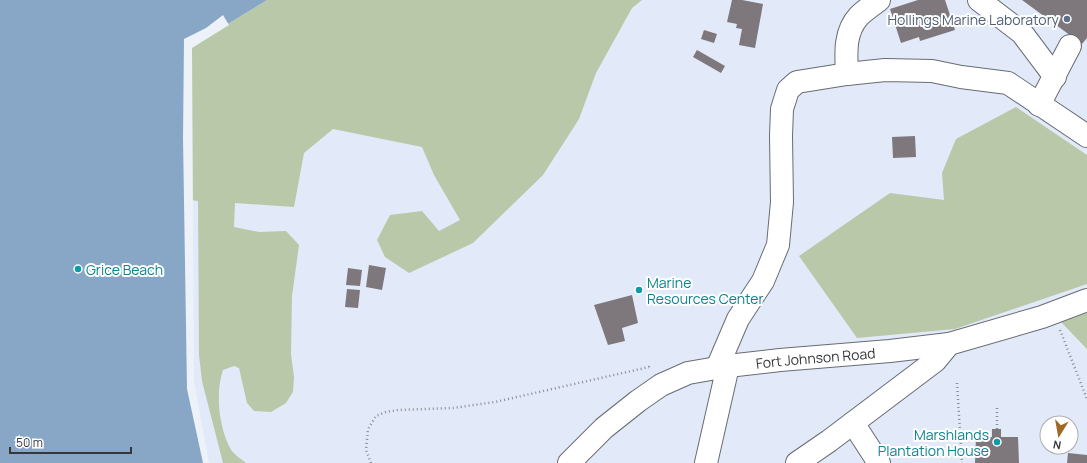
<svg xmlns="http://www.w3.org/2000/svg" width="1087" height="463" font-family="Manrope,sans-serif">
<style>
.built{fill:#e2e9f8;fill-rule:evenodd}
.green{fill:#b9c8a9}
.water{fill:#88a6c6}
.pier{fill:#edf1f8}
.building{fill:#7e777c}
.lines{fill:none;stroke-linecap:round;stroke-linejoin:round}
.minor-casing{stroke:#686c72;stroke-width:24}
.path{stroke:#898c91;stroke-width:2.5;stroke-dasharray:1 3;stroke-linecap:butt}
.minor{stroke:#fff;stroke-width:22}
.service-dot{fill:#5c6f8a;stroke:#fff;stroke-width:1.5}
.culture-dot{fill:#0f9aa8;stroke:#fff;stroke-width:1.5}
.labels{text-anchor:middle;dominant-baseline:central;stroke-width:4;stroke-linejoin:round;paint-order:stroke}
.service-label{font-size:14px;fill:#4e5e75;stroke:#fff;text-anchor:end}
.culture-label{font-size:14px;fill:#0d838f;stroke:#fff;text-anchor:start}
.street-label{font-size:14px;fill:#35373a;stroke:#fff}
</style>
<rect width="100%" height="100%" fill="#edf1f8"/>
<path class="built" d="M267 0H1087V463H207L192 381 190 200ZM1047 423H1071V447H1047Z"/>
<path class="green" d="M267 0H642L632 8 596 73 579 119 543 175 473 243 409 273 385 257 377 240 390 215 422 211 439 231 460 220 434 175 422 147 333 129 304 153 294 207 235 203 234 227 259 232 286 231 299 245 292 296 291 354 294 377 293 392 286 403 271 412 254 411 247 403 239 368 234 366 223 370C215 393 219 427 230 448 233 454 241 459 246 463H223L202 381 199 355 198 201 190 200V47Z
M1016 107 1087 155V284L955 329 857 338 799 256 890 193 944 200 942 173 956 139Z
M1087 311V349L1061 322Z"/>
<path class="water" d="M0 0H267L190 47 192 381 207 463H0Z"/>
<path class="pier" d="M223 15 229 25 192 48 194 381 209 463H203L187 389 183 138 184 39 206 28Z"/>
<path class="building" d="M732 0H742L763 4 755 48 739 45 742 29 736 28 737 24 727 22Z
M918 0H945L955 30 920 41 919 37 901 43 890 9Z
M1022 0H1087V38L1082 44Z
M704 30 717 34 714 43 701 39Z
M697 50 725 66 721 73 693 57Z
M915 136 916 157 893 158 892 137Z
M369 265 386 268 382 290 366 287Z
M348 268 362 270 360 286 346 285Z
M347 289 360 290 358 308 345 307Z
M632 295 638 323 622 328 625 341 608 345 594 305Z
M992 429H1001V437H1018L1019 463H975L976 437H992Z
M1068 453 1087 455V463H1067Z"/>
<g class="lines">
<defs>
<g id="minor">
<path d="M979 0 1022 33 1055 77"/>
<path d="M847 74C846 54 844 32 859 16 865 10 873 5 879 0"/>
<path d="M1039 105 1070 46"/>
<path d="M717 368 738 319 763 281 778 245 782 202 781 136 782 109 788 90 797 82 847 74 885 70 932 71 961 77 1008 83 1087 136"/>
<path d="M853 423 879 463"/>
<path id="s1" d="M569 463 604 428 638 401 661 385 688 373 728 366 780 360 890 351 949 344 1042 317 1087 300"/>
<path d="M706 463 728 366"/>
<path d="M797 463 829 441 935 361 949 344"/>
</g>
</defs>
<use href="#minor" class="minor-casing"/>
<path class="path" d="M1060 330 1087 399
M957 383 962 463
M997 429V406
M371 463 366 450 368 429 376 416 386 412 398 410 453 408 495 402 649 367 651 369"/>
<use href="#minor" class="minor"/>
</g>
<circle class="service-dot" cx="1067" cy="19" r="4"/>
<g class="culture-dot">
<circle cx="78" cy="269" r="4"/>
<circle cx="639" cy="290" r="4"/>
<circle cx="997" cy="442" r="4"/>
</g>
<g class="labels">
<g class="service-label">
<text x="1059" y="19">Hollings Marine Laboratory</text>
</g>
<g class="culture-label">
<text x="86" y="269">Grice Beach</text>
<text x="647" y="282">Marine<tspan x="647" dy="16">Resources Center</tspan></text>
<text x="989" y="434" text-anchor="end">Marshlands<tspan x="989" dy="16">Plantation House</tspan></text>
</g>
<g class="street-label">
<text stroke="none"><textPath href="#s1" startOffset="279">Fort Johnson Road</textPath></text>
</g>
</g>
<g transform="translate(1059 435) rotate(191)"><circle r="19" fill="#ffffff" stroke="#aeafb0"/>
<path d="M0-3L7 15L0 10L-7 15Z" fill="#9f6823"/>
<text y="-6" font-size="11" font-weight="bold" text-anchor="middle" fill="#35373a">N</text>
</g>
<path d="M10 447v6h121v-6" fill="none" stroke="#35373a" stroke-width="2"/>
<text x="16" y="447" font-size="12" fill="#35373a" stroke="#ffffff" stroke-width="3" paint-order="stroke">50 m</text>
</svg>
